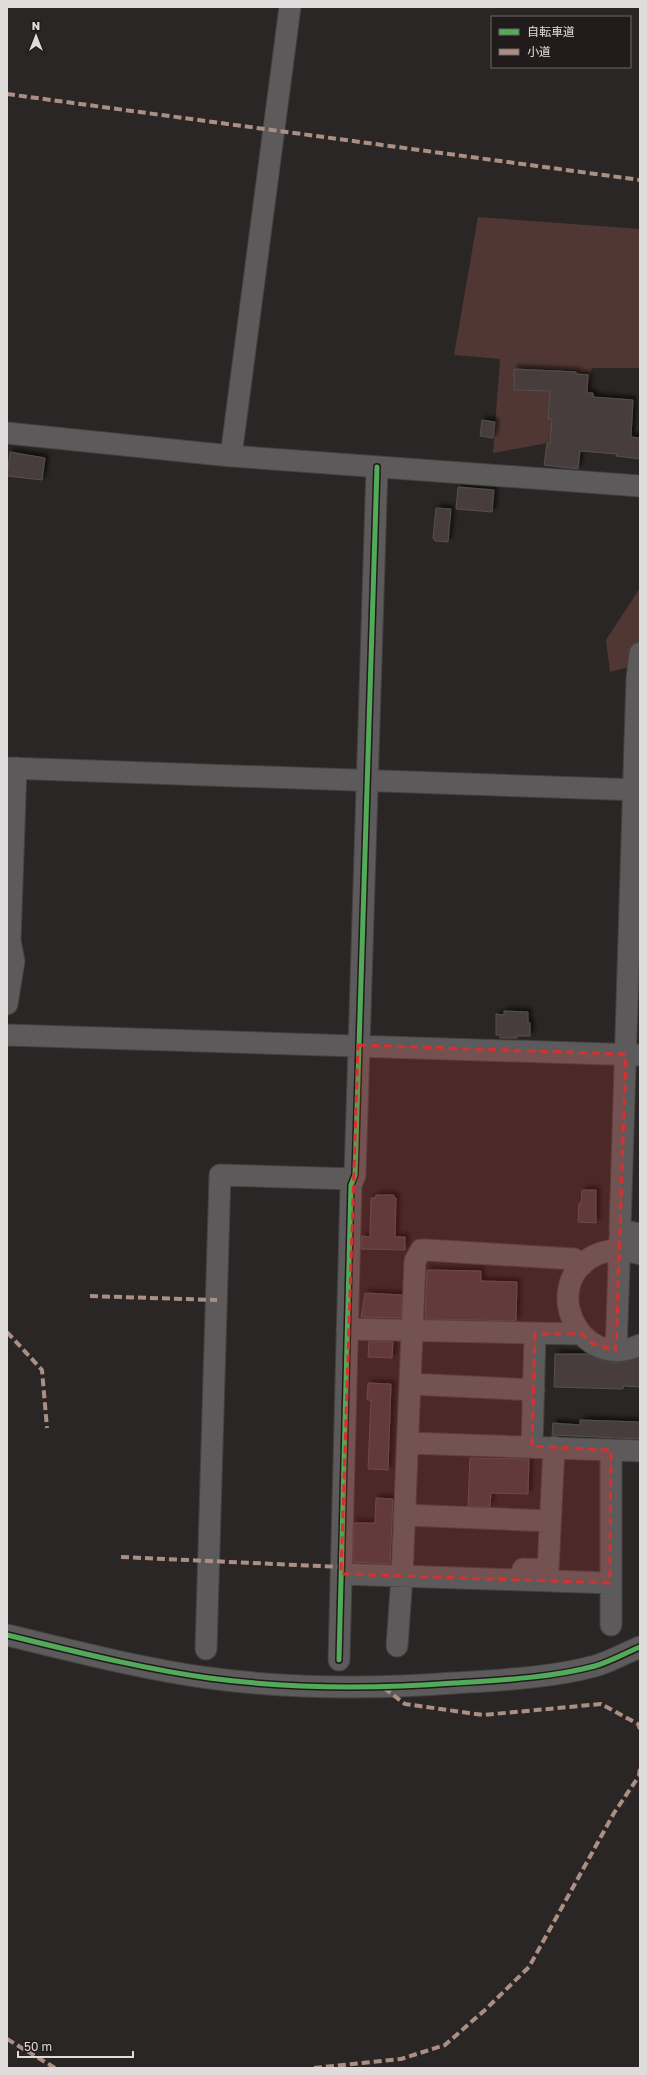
<svg xmlns="http://www.w3.org/2000/svg" width="647" height="2075" font-family="'Golos Text','Noto Sans JP',sans-serif">
<style>
.green{fill:#503734}
.building{fill:#473e3c;stroke:#545050;filter:url(#shadow)}
.lines{fill:none;stroke-linecap:round;stroke-linejoin:round}
.minor-casing{stroke:#444140;stroke-width:23}
.minor{stroke:#5c5a5a;stroke-width:21}
.quiet{stroke:#ac8f84;stroke-width:4;stroke-dasharray:8 4;stroke-linecap:butt}
.cycleway-casing{stroke:#221b1b;stroke-width:8}
.cycleway{stroke:#51ab58;stroke-width:5}
.marked{fill:#d63131;fill-opacity:0.2;stroke:#d63131;stroke-width:3;stroke-dasharray:8 5;stroke-linejoin:round}
</style>
<defs>
<filter id="shadow"><feDropShadow dx="3.5" dy="-3.5" stdDeviation="2" flood-color="#0009"/></filter>
</defs>
<rect width="100%" height="100%" fill="#2a2625"/>
<path class="green" d="M478 217 640 229V368H592L575 438 493 453 500 359 454 355Z
M640 588V664L610 672 606 640Z"/>
<path class="building" d="M514 369 576 372V374L588 375 587 393H593V397L633 400 631 437 640 438V459L616 456 617 454 580 451 578 469 544 465 547 443H550L552 419H548L550 391 514 390Z
M482 420 495 422 493 438 480 436Z
M10 452 45 458 42 480 7 476Z
M458 487 494 490 492 512 456 509Z
M436 508 451 509 448 542 435 541 433 538Z
M504 1011 528 1012V1022L530 1023V1036H517V1038H500V1035H496V1014L504 1015Z
M582 1190H596V1223L578 1222 579 1203H581Z
M376 1195H394V1198H396L395 1237H405V1250L361 1249 362 1236 370 1237 371 1198H375Z
M427 1270 481 1271V1281L517 1282 516 1321 425 1319Z
M365 1293 402 1295 401 1318 361 1317Z
M369 1341 393 1342 392 1358 368 1357Z
M555 1354H589L596 1358 615 1363 640 1357V1387L623 1386V1389L554 1387Z
M368 1383 391 1384 388 1470 368 1469 371 1400H367Z
M580 1420 640 1422V1439L552 1435 553 1423 580 1425Z
M470 1458 529 1459 528 1494 491 1493 490 1507 468 1506Z
M376 1498 393 1499 390 1564 353 1562 354 1523H375Z"/>
<g class="lines">
<defs>
<path id="minor" d="M7 433 231 456 640 486
M231 456 290 7
M640 653 637 678 620 1230 640 1234
M7 768 640 790
M7 1004 14 961 10 941 16 768
M7 1035 640 1055
M640 1254C627 1249 611 1249 598 1254 537 1280 578 1374 640 1345
M347 1329 581 1334
M616 1351 620 1237
M410 1384 534 1390
M408 1443 640 1451
M532 1446 535 1334
M405 1515 550 1521
M523 1569 548 1570 554 1447
M341 1574 610 1583
M611 1625V1450
M7 1635C73 1651 143 1669 209 1678 291 1689 372 1689 454 1683 501 1680 550 1678 595 1666 610 1662 625 1653 640 1647
M397 1646 402 1576 415 1261 421 1250H426L574 1259 582 1265
M206 1649 220 1175 353 1179
M339 1660 351 1185 355 1175 377 467"/>
</defs>
<use href="#minor" class="minor-casing"/>
<use href="#minor" class="minor"/>
<path class="quiet" d="M7 94 640 180
M90 1296 217 1300
M7 1332 42 1370 47 1428
M121 1557 341 1567
M384 1688 405 1704 483 1715 601 1704 638 1724 640 1729
M7 2039 55 2068
M314 2068 401 2059 445 2045 486 2009 529 1967 614 1813 639 1776 640 1768"/>
<defs>
<path id="cycleway" d="M7 1635C73 1651 143 1669 209 1678 291 1689 372 1689 454 1683 501 1680 550 1678 595 1666 610 1662 625 1653 640 1647
M339 1660 351 1185 355 1175 377 467"/>
</defs>
<use href="#cycleway" class="cycleway-casing"/>
<use href="#cycleway" class="cycleway"/>
</g>
<path class="marked" d="M358 1045 626 1054 616 1351 591 1343 581 1334H535L532 1446 611 1450 610 1583 341 1574Z"/>
<rect width="647" height="2075" fill="none" stroke="#e0dcdb" stroke-width="16"/>
<rect x="491" y="16" width="140" height="52" fill="#221b1b" stroke="#6e6868"/>
<rect x="499" y="29" width="20" height="6" fill="#51ab58" stroke="#6e6868"/>
<text x="527" y="36" font-size="12" fill="#e0dcdb">自転車道</text>
<rect x="499" y="49" width="20" height="6" fill="#ac8f84" stroke="#6e6868"/>
<text x="527" y="56" font-size="12" fill="#e0dcdb">小道</text>
<g transform="translate(36 36)" stroke="#221b1b" stroke-width="3" paint-order="stroke">
<path d="M0-3L7 15L0 10L-7 15Z" fill="#e0dcdb"/>
<text y="-6" font-size="11" font-weight="bold" text-anchor="middle" fill="#e0dcdb">N</text>
</g>
<path d="M18 2051v6h115v-6" fill="none" stroke="#e0dcdb" stroke-width="2"/>
<text x="24" y="2051" font-size="12" fill="#e0dcdb" stroke="#221b1b" stroke-width="3" paint-order="stroke">50 m</text>
</svg>
